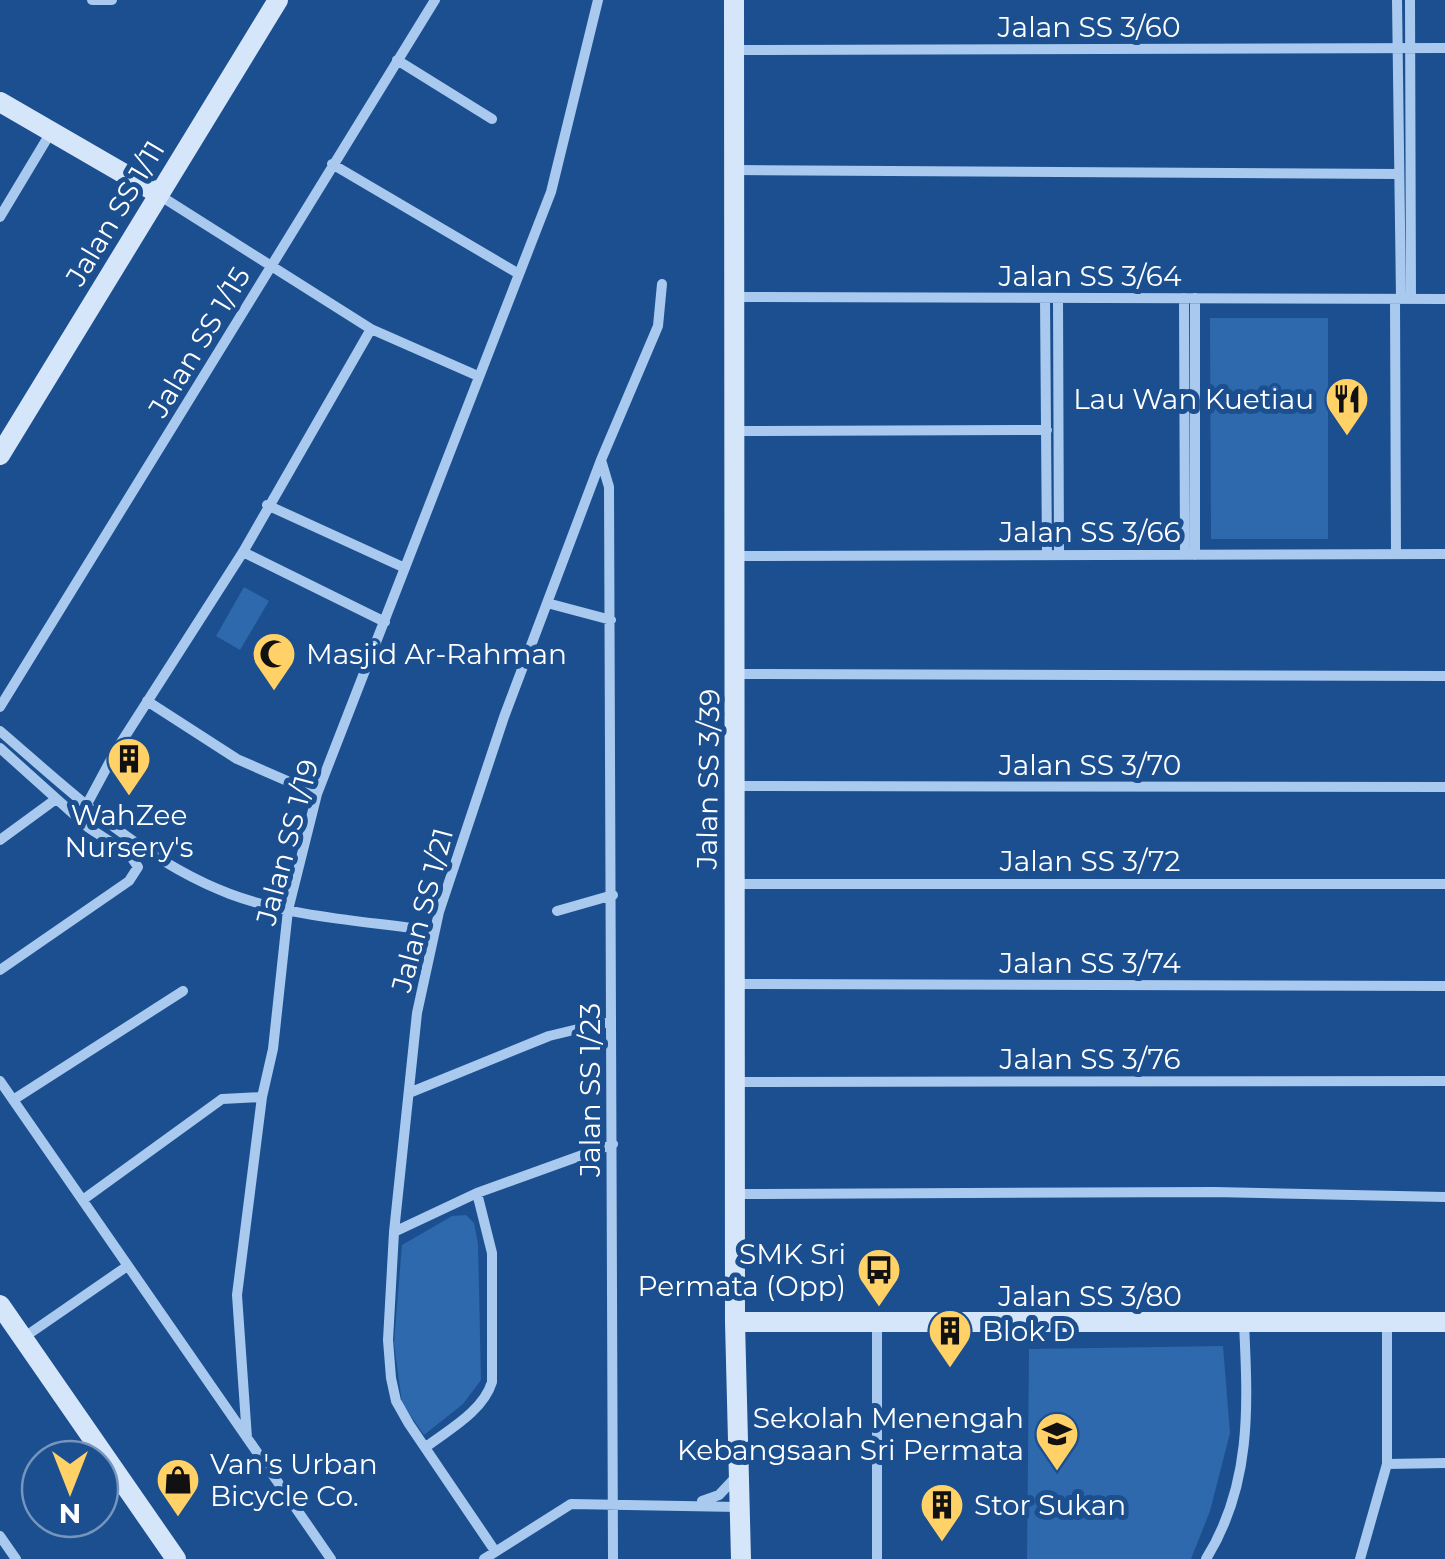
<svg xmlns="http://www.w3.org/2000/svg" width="1445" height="1559" font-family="Montserrat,sans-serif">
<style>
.green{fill:#2e69ad}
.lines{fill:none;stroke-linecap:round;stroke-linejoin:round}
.street{stroke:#a9c9ee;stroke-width:10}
.secondary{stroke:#d6e6fa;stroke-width:20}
.labels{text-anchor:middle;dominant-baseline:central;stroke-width:10;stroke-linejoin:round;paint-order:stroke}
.street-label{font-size:28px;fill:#fff;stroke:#1b4f8f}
.poi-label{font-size:28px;fill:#fff;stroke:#1b4f8f;text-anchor:start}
</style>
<rect width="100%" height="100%" fill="#1b4f8f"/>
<path class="green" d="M1210 318H1328V539H1211Z
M244 587 269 601 240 650 216 636Z
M466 1215 474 1223 478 1244 481 1380 463 1404 424 1435 402 1403 394 1343 402 1245 452 1216Z
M1223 1346 1230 1433 1210 1511 1191 1559H1027L1029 1349Z"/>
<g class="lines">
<path class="street" d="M92 0H112
M1397 0 1401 299
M1410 0 1411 299
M735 50 1445 48
M397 60 492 119
M332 164 519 274
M735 170 1399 174
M159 195 371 329 478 376
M0 217 51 132
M735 297 1445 299
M1045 298 1047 555
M1058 298 1059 555
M1184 298 1185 555
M1195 298V555
M1395 299 1396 554
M734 431 1047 430
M601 460 609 487 613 1559
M267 505 405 568
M243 552 385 622
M735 556 1445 554
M547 603 611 620
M736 674 1445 676
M147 701 237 759 317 794
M0 707 435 0
M0 731C70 791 142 861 230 894 294 918 367 921 433 931
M0 748 89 828 129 854 138 867 129 881 0 970
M736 786 1445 787
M86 806 115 752 243 552 371 329
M0 840 56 799
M735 884H1445
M557 911 613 895
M735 984 1445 986
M0 1081 331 1559
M736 1082 1445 1081
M409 1093 549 1036 611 1021
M13 1100 183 991
M738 1194 1214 1192 1445 1197
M84 1199 222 1099 262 1097
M394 1232 477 1193 613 1144
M23 1338 126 1267
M247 1438 237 1295 262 1097 273 1049 288 910 317 794 551 192 598 0
M426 1447C450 1429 483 1411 492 1382V1253L477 1193
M1387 1464 1445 1463
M702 1501 719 1495 735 1478
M0 1536 16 1559
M495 1551 409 1424 396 1401 391 1378 388 1340 394 1232 417 1013 439 912 504 717 601 460 658 326 662 284
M484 1559 571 1504 738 1507
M877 1559V1323
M1206 1559C1252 1485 1248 1407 1244 1323
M1360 1559 1387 1464V1322"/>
<path class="secondary" d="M734 0 735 1322 741 1559
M0 102 159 194
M0 455 278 0
M0 1305 176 1559
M735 1322H1445"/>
</g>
<defs>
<symbol id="restaurant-pin" viewBox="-11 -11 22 30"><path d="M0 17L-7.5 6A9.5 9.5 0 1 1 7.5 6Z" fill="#ffd166" stroke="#1b4f8f"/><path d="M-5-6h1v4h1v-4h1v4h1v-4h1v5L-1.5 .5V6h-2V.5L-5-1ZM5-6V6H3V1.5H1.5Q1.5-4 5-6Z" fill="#111"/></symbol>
<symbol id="mosque-pin" viewBox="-11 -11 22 30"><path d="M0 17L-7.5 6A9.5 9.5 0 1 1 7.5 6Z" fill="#ffd166" stroke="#1b4f8f"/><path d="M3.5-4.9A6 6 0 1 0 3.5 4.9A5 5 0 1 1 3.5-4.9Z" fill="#111"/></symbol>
<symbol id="building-pin" viewBox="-11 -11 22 30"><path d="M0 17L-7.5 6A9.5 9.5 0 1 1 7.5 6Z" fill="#ffd166" stroke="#1b4f8f"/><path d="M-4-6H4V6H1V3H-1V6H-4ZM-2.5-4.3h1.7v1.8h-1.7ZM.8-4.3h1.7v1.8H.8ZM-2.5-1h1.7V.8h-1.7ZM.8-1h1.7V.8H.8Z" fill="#111"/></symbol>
<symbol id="bus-pin" viewBox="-11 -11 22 30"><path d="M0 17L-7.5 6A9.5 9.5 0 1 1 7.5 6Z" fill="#ffd166" stroke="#1b4f8f"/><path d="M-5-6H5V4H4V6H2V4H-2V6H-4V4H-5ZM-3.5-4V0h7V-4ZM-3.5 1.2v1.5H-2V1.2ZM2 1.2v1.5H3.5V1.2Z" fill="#111"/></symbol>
<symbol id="school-pin" viewBox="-11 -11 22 30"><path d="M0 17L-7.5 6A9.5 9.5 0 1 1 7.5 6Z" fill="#ffd166" stroke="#1b4f8f"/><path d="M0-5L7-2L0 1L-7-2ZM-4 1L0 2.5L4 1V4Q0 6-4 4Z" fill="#111"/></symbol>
<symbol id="shop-pin" viewBox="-11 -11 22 30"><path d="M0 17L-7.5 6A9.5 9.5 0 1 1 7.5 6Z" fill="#ffd166" stroke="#1b4f8f"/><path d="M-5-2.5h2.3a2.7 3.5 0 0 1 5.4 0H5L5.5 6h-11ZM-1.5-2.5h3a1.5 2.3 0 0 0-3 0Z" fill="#111"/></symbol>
</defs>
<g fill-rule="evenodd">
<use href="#restaurant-pin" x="1322" y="374" width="50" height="68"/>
<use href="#mosque-pin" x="249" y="629" width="50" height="68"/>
<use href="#building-pin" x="104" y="734" width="50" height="68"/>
<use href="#bus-pin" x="854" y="1245" width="50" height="68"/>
<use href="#building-pin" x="925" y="1306" width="50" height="68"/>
<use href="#school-pin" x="1032" y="1409" width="50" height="68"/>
<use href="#shop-pin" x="153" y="1455" width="50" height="68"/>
<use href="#building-pin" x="917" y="1480" width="50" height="68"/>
</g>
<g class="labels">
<g class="street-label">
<text x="1089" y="27">Jalan SS 3/60</text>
<text transform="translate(115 213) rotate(-59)">Jalan SS 1/11</text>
<text x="1090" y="276">Jalan SS 3/64</text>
<text transform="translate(199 342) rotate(-59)">Jalan SS 1/15</text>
<text x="1090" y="532">Jalan SS 3/66</text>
<text x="1090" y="765">Jalan SS 3/70</text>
<text transform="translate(708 779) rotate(-89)">Jalan SS 3/39</text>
<text transform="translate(287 842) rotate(-75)">Jalan SS 1/19</text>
<text x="1090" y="861">Jalan SS 3/72</text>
<text transform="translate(422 910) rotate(-75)">Jalan SS 1/21</text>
<text x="1090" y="963">Jalan SS 3/74</text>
<text x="1090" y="1059">Jalan SS 3/76</text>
<text transform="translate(590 1090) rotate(-90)">Jalan SS 1/23</text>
<text x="1090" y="1296">Jalan SS 3/80</text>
</g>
<g class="poi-label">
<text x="1314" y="399" text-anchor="end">Lau Wan Kuetiau</text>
<text x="306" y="654">Masjid Ar-Rahman</text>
<text x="129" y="815" text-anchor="middle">WahZee<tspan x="129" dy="32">Nursery's</tspan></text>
<text x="846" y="1254" text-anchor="end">SMK Sri<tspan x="846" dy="32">Permata (Opp)</tspan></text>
<text x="982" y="1331">Blok D</text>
<text x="1024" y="1418" text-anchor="end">Sekolah Menengah<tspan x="1024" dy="32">Kebangsaan Sri Permata</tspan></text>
<text x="210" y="1464">Van's Urban<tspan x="210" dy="32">Bicycle Co.</tspan></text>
<text x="974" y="1505">Stor Sukan</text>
</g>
</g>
<g transform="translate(70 1489) rotate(180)"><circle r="48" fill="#1b4f8f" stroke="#7695bc" stroke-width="2.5"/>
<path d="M0-8L18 38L0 25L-18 38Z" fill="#ffd166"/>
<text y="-15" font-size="28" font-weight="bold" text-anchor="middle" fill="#ffffff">N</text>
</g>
</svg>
